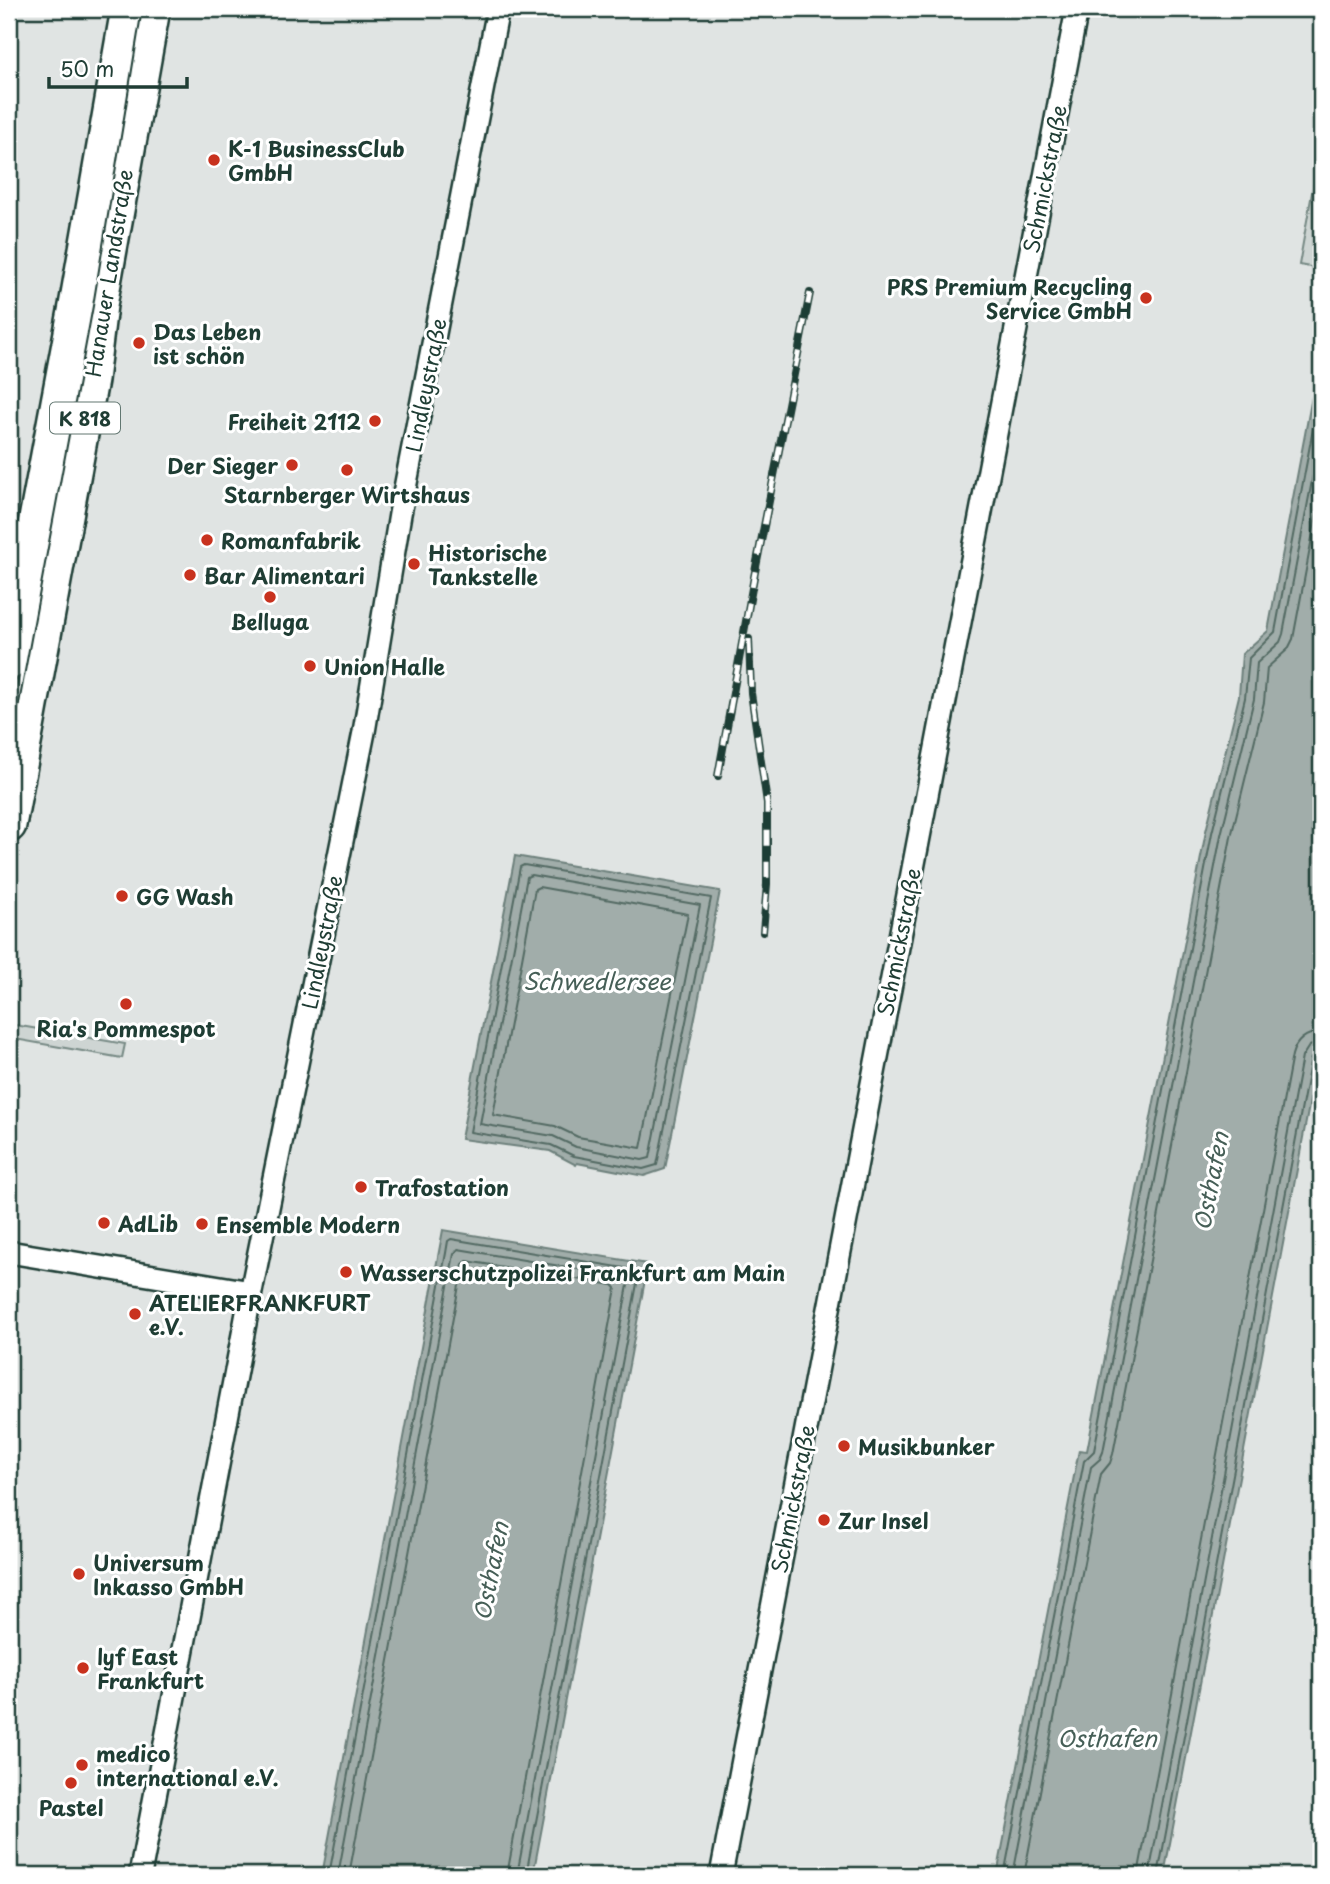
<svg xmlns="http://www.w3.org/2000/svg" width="1330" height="1884" font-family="'Playpen Sans',sans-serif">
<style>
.built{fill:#e0e4e3}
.green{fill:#ced5d3;stroke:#768984;stroke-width:2}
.water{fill:#a1adaa;stroke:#6d807b;stroke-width:2}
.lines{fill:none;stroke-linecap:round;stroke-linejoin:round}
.shore{stroke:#536a63;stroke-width:2}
.minor-casing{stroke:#1f3d34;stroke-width:26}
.primary-casing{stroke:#1f3d34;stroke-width:38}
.minor{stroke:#fff;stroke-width:21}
.primary{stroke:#fff;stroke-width:33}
.tram{stroke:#1f3d34;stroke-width:2}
.rail-casing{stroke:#1f3d34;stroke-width:8}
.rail{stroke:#fff;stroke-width:5;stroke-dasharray:16;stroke-linecap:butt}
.poi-dot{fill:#c8321e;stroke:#fff;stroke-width:2.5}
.labels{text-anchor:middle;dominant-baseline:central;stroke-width:6;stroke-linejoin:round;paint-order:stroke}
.shield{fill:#fff;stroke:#627771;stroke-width:2}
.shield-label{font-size:19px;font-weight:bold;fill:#1f3d34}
.poi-label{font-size:21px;font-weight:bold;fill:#1f3d34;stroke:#fff;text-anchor:start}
.street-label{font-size:21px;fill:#1f3d34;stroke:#fff}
.water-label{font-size:23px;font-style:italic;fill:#465f57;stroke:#fff}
</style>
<rect width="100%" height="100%" fill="#f2f3f3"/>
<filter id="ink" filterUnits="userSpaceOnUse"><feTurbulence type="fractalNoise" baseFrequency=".0143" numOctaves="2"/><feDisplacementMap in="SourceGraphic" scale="14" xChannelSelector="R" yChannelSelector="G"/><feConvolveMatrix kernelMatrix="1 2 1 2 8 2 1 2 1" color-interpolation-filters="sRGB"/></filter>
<g filter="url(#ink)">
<path class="built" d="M9 9H1321V1875H9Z"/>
<path class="green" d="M1321 143V269L1299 265Z
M9 1024 125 1044 122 1058 9 1038Z"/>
<path class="water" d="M1321 349V1042L1164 1875H997L1079 1450 1087 1451 1206 831 1239 696 1242 654 1268 631Z
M515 856 720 891 665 1169 644 1176 577 1163 576 1165 550 1151 461 1139Z
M443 1230 648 1264 533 1875H322Z"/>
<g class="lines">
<path class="shore" d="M524 865 711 898 657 1165 643 1169 574 1156 551 1145 470 1132 520 867Z
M531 875 700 905 650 1158 642 1160 576 1147 553 1136 480 1124 527 877Z
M539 887 688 914 641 1148 578 1137 555 1126 493 1115 535 889Z
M329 1875 446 1253 448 1241 451 1239 636 1270 639 1273 526 1875
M338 1875 454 1254 458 1249 626 1277 629 1280 517 1875
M349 1875 463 1264 467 1261 613 1285 616 1288 507 1875
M1004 1875 1084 1461 1094 1451 1212 833 1245 698 1249 658 1275 632 1321 386
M1013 1875 1091 1467 1100 1459 1103 1452 1221 835 1254 699 1257 663 1280 642 1283 634 1321 433
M1024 1875 1101 1474 1110 1463 1113 1454 1231 837 1264 702 1267 668 1288 649 1293 639 1321 490
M1138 1875 1292 1055C1296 1040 1306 1033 1321 1032
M1149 1875 1302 1057 1309 1046 1321 1043
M1158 1875 1311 1058 1315 1053 1321 1052"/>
<defs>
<path id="minor" d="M9 1252 251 1292
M140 1875 251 1292 364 732 400 514 498 9
M721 1875 1077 9"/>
<path id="primary" d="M9 663 76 306 128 9
M9 825 91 380 100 305 153 9"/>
</defs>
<use href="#minor" class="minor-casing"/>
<use href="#primary" class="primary-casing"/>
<use href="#minor" class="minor"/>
<use href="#primary" class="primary"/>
<path class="tram" d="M9 757 93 306 142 9"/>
<defs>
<path id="rail" d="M749 639 751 693 767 803V884L763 932
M718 776 754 577 810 293"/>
</defs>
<use href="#rail" class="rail-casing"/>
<use href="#rail" class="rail"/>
</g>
</g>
<g class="poi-dot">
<circle cx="214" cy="160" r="7"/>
<circle cx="1146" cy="298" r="7"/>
<circle cx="139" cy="343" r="7"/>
<circle cx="375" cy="421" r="7"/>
<circle cx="292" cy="465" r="7"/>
<circle cx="347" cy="470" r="7"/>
<circle cx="207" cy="540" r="7"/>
<circle cx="414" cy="564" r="7"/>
<circle cx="190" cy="575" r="7"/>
<circle cx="270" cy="597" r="7"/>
<circle cx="310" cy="666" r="7"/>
<circle cx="122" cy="896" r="7"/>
<circle cx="126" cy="1004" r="7"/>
<circle cx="361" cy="1187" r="7"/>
<circle cx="104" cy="1223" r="7"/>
<circle cx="202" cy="1224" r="7"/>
<circle cx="346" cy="1272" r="7"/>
<circle cx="135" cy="1314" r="7"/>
<circle cx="844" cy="1446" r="7"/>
<circle cx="824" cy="1520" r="7"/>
<circle cx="79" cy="1574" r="7"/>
<circle cx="83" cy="1668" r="7"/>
<circle cx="82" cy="1765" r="7"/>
<circle cx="71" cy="1783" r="7"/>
</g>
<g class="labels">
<rect class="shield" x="50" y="402.5" width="70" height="31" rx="5"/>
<g class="shield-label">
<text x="85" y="418">K 818</text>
</g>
<g class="poi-label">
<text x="228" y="148">K-1 BusinessClub<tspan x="228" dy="24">GmbH</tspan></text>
<text x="1132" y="286" text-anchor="end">PRS Premium Recycling<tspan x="1132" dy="24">Service GmbH</tspan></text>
<text x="153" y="331">Das Leben<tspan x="153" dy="24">ist schön</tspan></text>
<text x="361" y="421" text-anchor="end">Freiheit 2112</text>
<text x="278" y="465" text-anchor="end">Der Sieger</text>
<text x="347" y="494" text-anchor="middle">Starnberger Wirtshaus</text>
<text x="221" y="540">Romanfabrik</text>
<text x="428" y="552">Historische<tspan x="428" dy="24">Tankstelle</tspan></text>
<text x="204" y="575">Bar Alimentari</text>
<text x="270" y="621" text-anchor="middle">Belluga</text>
<text x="324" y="666">Union Halle</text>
<text x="136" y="896">GG Wash</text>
<text x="126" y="1028" text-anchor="middle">Ria's Pommespot</text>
<text x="375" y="1187">Trafostation</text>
<text x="118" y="1223">AdLib</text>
<text x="216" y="1224">Ensemble Modern</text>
<text x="360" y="1272">Wasserschutzpolizei Frankfurt am Main</text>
<text x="149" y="1302">ATELIERFRANKFURT<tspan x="149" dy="24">e.V.</tspan></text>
<text x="858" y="1446">Musikbunker</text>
<text x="838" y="1520">Zur Insel</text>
<text x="93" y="1562">Universum<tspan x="93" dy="24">Inkasso GmbH</tspan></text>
<text x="97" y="1656">lyf East<tspan x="97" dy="24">Frankfurt</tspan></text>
<text x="96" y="1753">medico<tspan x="96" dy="24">international e.V.</tspan></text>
<text x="71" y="1807" text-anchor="middle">Pastel</text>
</g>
<g class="street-label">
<text transform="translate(1044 179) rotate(-79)">Schmickstraße</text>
<text transform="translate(108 273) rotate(-81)">Hanauer Landstraße</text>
<text transform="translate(425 385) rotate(-79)">Lindleystraße</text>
<text transform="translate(321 942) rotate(-79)">Lindleystraße</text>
<text transform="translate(898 942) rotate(-79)">Schmickstraße</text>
<text transform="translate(792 1499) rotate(-79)">Schmickstraße</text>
</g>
<g class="water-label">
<text x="597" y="980">Schwedlersee</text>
<text transform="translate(1210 1181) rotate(-79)">Osthafen</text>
<text transform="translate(490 1571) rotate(-79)">Osthafen</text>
<text x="1107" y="1737">Osthafen</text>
</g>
</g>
<rect width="1330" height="1884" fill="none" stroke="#fff" stroke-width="35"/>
<rect x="18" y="18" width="1295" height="1849" fill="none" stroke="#1f3d34" stroke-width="2.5" filter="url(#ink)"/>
<path d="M49 77v10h138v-10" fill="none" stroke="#1f3d34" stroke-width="3.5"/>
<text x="60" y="77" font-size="21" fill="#1f3d34" stroke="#ffffff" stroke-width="5" paint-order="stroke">50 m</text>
</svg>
